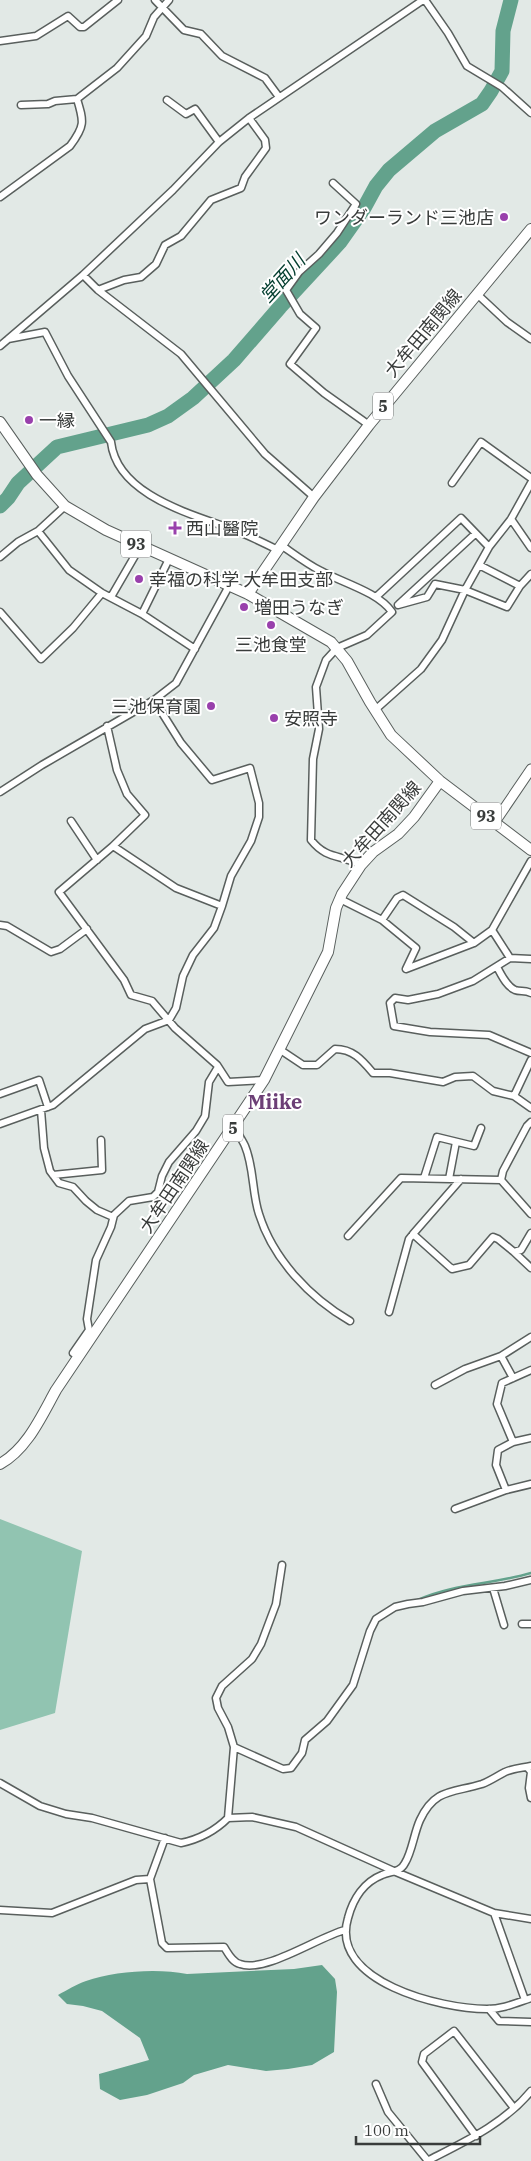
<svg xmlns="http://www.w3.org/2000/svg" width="531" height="2161" font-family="'IBM Plex Serif','Noto Sans JP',serif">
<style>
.green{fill:#91c4b1}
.water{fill:#63a28c}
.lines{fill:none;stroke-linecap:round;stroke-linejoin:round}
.stream{stroke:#63a28c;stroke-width:2.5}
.river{stroke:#63a28c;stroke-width:15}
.minor-casing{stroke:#595f5d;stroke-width:9}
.secondary-casing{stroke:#595f5d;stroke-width:11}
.primary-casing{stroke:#595f5d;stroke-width:12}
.minor{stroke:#fff;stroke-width:6}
.secondary{stroke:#fff;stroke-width:9}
.primary{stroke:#fff;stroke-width:10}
.poi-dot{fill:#9940ac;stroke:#fff;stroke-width:2}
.labels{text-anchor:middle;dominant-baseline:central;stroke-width:4;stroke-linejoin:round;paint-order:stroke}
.shield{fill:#fff;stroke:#747676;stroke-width:1}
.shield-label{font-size:16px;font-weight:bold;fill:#393c3b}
.poi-label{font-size:18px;fill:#393c3b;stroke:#fff;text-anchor:start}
.street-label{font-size:18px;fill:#393c3b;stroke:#fff}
.water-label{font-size:19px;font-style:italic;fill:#023d2e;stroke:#fff}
.quarter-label{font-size:20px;font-weight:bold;fill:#6c3f76;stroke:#fff}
</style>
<rect width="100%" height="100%" fill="#e2e9e6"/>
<path class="green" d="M0 1519 82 1551 55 1713 0 1730Z"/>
<path class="water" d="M322 1965 335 1979 337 1992 334 2052 312 2065 288 2069 266 2071 228 2065 194 2075 183 2083 147 2095 120 2100 100 2089 99 2074 149 2060 140 2038 102 2011 83 2006 67 2004 58 1995C67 1990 77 1984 86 1981 114 1971 158 1968 187 1974L294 1969Z"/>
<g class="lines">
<path class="stream" d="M418 1600C453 1584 494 1584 531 1573"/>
<path class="river" d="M0 506 8 498 18 483 57 447 148 425 168 416 193 398 234 360 280 307 340 242 364 208 376 186 389 170 435 131 482 104 491 91 502 71 503 31 511 0"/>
<defs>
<path id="minor" d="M155 0 184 30 201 34 222 56 265 78 279 97
M425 0 448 33 467 66 502 87 531 113
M0 41 36 36 68 16 80 27H84L118 0
M167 100 186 114 195 109 219 142
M21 105 48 104 55 101 77 99 117 68 146 36 154 17 169 0
M333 183 356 204 337 233 319 254 299 272 286 290 300 314 316 328 290 364 324 393 369 425
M0 197 70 146C85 126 84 122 77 99
M83 275 98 290 181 354 265 454 314 497
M98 290 124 280 141 277 156 264 165 245 181 236 211 200 241 188 245 177 266 148 265 140 249 118
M477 294 507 322 531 339
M8 339 45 332 68 376 111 442C117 494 188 513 229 528 246 534 262 542 278 550
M0 346 83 275 173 190 219 142 249 118 423 0
M452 483 481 442 531 478
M511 519 531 548
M38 531 69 570 102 593 142 614 195 649
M281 545C294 554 307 564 321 571 343 583 378 592 392 612L367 635 337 648 326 660 316 687 319 729 313 759 311 840C327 860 340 854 361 865
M0 557 18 542 38 531 65 506
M479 565 520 586
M111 597 140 547
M376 597 461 518 489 547 511 519 531 483
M399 604 475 534
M398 605 427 597 435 584 465 590 507 607 520 586 531 574
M0 612 41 659 73 628 102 593
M142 614 169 559
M154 700 181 743 212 780 250 768 259 803V817L251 841 231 876 222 906 176 888 113 846 59 892 124 980 131 995 152 1001 175 1028 217 1065 228 1082 264 1080
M375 710 421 669 442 640 465 590 489 547
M107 726 117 770 127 794 145 815 113 846
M0 792 42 765 154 700 176 683 229 586
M71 821 97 860
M340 899 382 920 397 898 403 895 454 927 474 943 492 930 510 958
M382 920 416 948 406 969 474 943
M0 925 7 926 51 952 60 949 87 929
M492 930 531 861
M531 959 510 958 473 981 438 994 408 1000 395 998 390 1003 394 1026 430 1032 489 1035 531 1053
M497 967C501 974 506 986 515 990 520 992 525 990 531 993
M279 1049 303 1065H317L335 1049C353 1049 362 1060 373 1073H390L443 1082 455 1077 473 1076 493 1091 514 1096 531 1108
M0 1094 39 1080 48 1107
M514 1096 531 1060
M41 1110 44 1148 50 1171 59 1183 73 1187 86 1201 97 1210 113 1217
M531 1122 527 1126 503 1171 501 1180 531 1214
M0 1124 53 1105 145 1029 169 1020 176 1008 183 976 193 955 214 928 222 906
M234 1126C237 1133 242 1139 245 1146 254 1167 252 1193 259 1214 273 1259 310 1298 350 1321
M53 1175 102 1170 101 1140
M424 1178 437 1137 474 1146 481 1128
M449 1179 456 1142
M461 1179 413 1234 452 1269 469 1265 493 1237 498 1239 514 1252 521 1250 531 1233
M348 1236 401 1178 501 1180
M514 1252 531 1268
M389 1312 409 1239 413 1234
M79 1357 73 1353 89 1330 87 1319 96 1260 111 1227 114 1215 129 1201 153 1197 158 1192 162 1176 169 1162 196 1131 205 1116 209 1082 218 1067
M513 1378 501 1356 531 1337
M435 1385 465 1369 501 1356
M513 1442 531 1438
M506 1490 496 1465 498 1450 513 1442 497 1404 502 1383 531 1370
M455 1509 506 1490 531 1484
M493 1588 504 1625
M522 1624H531
M234 1747 283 1769 291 1768 302 1753 305 1740 327 1721 353 1685 370 1631 376 1619 395 1607 408 1604 423 1602 463 1591 505 1586 531 1580
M531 1766C522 1768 514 1768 505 1772 497 1776 490 1781 482 1784 453 1793 435 1788 420 1820 414 1833 412 1852 405 1863 400 1873 391 1871 382 1875 364 1882 353 1899 348 1918 329 1982 442 2009 487 2009 503 2009 516 2003 531 1998
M527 1767 531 1772 529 1788 531 1798
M0 1783 40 1806 66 1814 92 1818 181 1843C200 1839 215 1831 228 1818L234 1747 228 1727 218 1708 216 1698 222 1686 252 1659 261 1644 276 1604 282 1565
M228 1818 252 1817 296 1827 396 1872 494 1913 531 1919
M165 1838 150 1879 162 1943 167 1948 224 1947C228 1953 232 1962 240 1964 266 1973 318 1937 345 1930
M0 1910 52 1913 136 1880 150 1879
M494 1913 525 2000
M489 2009 499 2021 531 2022
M376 2084 388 2112 428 2161
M476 2136 422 2062 424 2054 454 2031 514 2108
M427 2161C464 2142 504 2124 531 2091"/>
<path id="secondary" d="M495 822 531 769"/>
<path id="primary" d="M0 422 37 475 65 506 106 530 248 594 331 642 347 661 370 702 391 735 440 781 531 850
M248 594 314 497 369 425 531 229
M0 1464C27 1449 41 1417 56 1390L264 1080 328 952 336 908 342 894 361 865 373 852 398 834 414 817 440 781"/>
</defs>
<use href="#minor" class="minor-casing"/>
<use href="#secondary" class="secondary-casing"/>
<use href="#primary" class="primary-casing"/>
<use href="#minor" class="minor"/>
<use href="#secondary" class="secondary"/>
<use href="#primary" class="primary"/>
</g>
<g class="poi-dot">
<circle cx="504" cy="217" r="5"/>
<circle cx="29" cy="420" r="5"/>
<path d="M172.5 520.5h5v5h5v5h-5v5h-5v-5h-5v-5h5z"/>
<circle cx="139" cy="579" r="5"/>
<circle cx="244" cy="607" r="5"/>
<circle cx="271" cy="625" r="5"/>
<circle cx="211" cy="706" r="5"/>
<circle cx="274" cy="718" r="5"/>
</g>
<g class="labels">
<g class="shield">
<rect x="373" y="392.5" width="20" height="27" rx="4"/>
<rect x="121" y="530.5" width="30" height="27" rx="4"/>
<rect x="471" y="802.5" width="30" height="27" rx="4"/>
<rect x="223" y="1114.5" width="20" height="27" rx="4"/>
</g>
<g class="shield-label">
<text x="383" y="406">5</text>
<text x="136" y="544">93</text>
<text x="486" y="816">93</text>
<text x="233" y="1128">5</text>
</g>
<g class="poi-label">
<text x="494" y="217" text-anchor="end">ワンダーランド三池店</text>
<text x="39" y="420">一縁</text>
<text x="186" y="528">西山醫院</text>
<text x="149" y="579">幸福の科学 大牟田支部</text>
<text x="254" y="607">増田うなぎ</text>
<text x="271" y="644" text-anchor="middle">三池食堂</text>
<text x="201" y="706" text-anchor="end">三池保育園</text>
<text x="284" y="718">安照寺</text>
</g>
<g class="street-label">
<text transform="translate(423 333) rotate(-50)">大牟田南関線</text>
<text transform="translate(381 824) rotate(-48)">大牟田南関線</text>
<text transform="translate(174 1186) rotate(-56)">大牟田南関線</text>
</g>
<g class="water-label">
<text transform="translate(282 278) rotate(-48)">堂面川</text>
</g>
<g class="quarter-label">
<text x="275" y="1101">Miike</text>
</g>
</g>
<path d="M356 2136v8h124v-8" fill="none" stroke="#393c3b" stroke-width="2.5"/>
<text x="364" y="2136" font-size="15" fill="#393c3b" stroke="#ffffff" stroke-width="4" paint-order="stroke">100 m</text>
</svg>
